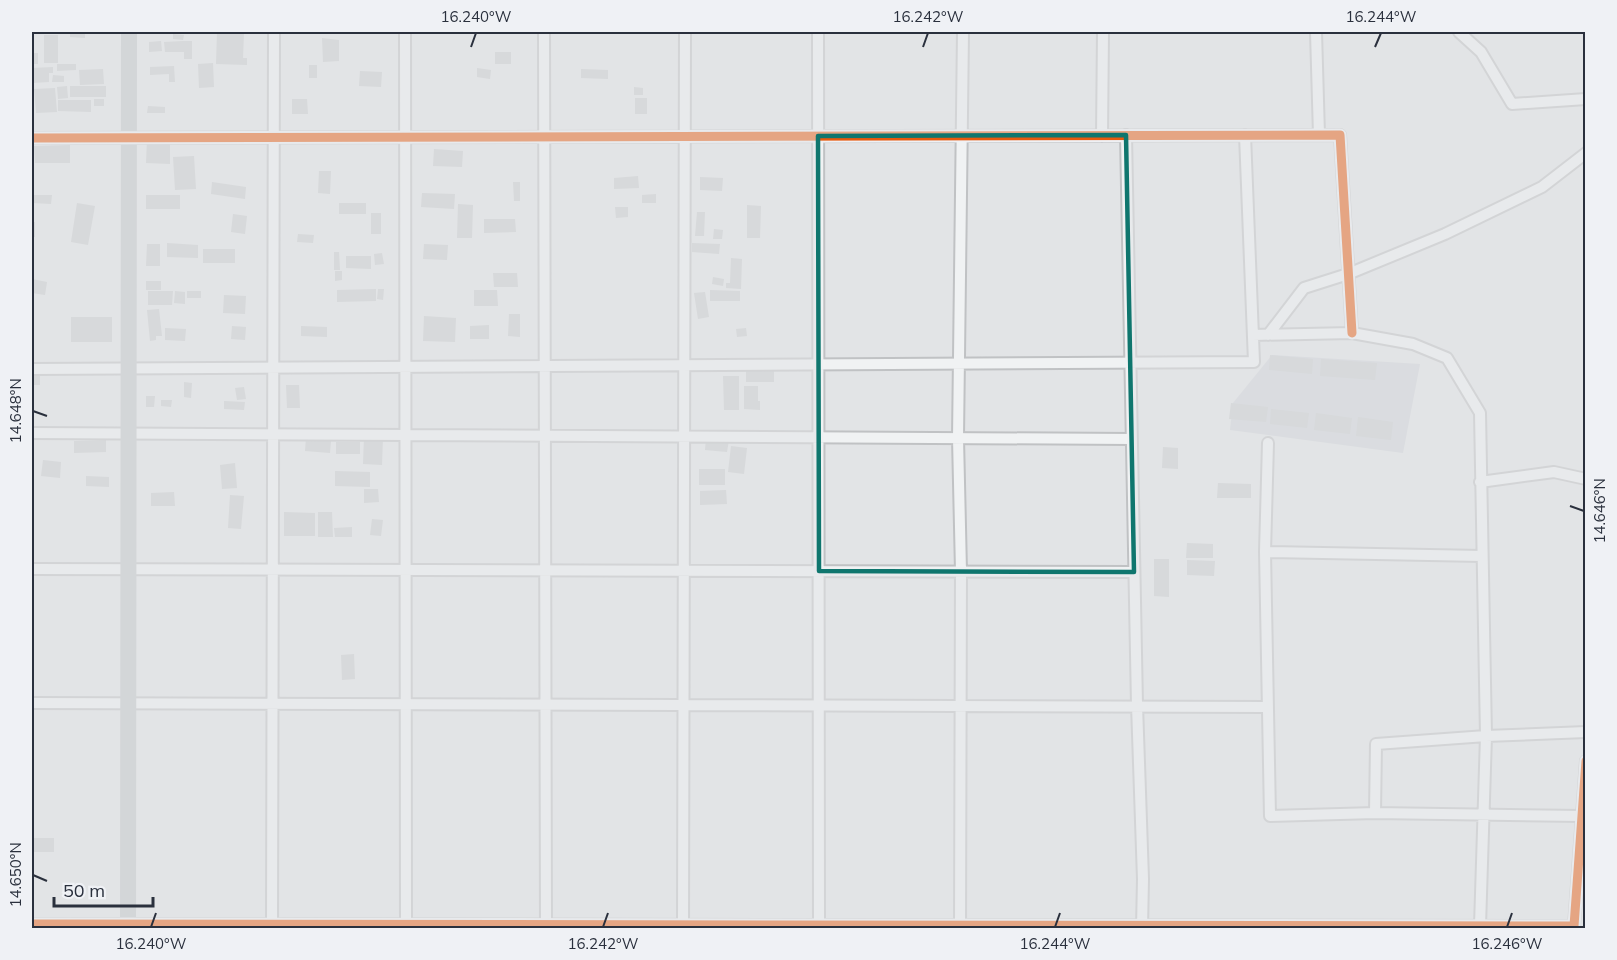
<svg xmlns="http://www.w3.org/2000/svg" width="1617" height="960" font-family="Mulish,sans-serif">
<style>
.built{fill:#d0d3d9}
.building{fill:#caccce}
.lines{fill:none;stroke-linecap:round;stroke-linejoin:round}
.street-casing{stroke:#c0c2c4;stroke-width:14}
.street{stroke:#f0f2f3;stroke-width:10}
.secondary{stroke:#c2c5c8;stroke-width:16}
.cycleway-casing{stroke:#eff1f5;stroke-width:13}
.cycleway{stroke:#e8590c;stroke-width:9}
.marked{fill:none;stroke:#0f766e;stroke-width:4.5;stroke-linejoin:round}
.ticks{fill:none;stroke:#2a303d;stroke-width:2}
.neatline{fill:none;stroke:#2a303d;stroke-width:2}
.ticks-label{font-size:15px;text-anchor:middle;fill:#2a303d}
</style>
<rect width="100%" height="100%" fill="#e2e4e6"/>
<path class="built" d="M1272 355 1420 364 1403 453 1230 430 1233 403Z"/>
<path class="building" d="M70 32H85V38L70 37Z
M217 32 244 33 243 58H247V65L216 64Z
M173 34 184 35 183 40 173 39Z
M44 35H58V63H44Z
M322 38 339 40V61L323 62Z
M161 41 162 51 149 52V42Z
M183 41H192V59H184V52H165L164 42Z
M495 52H511V64H495Z
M32 53H38V64H32Z
M213 63 214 87 199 88 198 64Z
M57 64H76V70L57 71Z
M309 65H317V78H309Z
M174 66 175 82H169V74L150 75V67Z
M53 67V73H49V82L32 83V68Z
M477 68 491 70 490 79 477 77Z
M103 69 104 84 80 85 79 70Z
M581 69 608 70V79L581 78Z
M360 71 382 72 381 87 359 86Z
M53 75 64 76V82H52Z
M67 86 68 98 58 99 57 87Z
M70 86H106V97H70Z
M634 87 643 88V95H634Z
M55 88 57 112 36 113 34 89Z
M635 98H647V114H635Z
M94 99H104V106H94Z
M292 99H307L308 114H292Z
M58 100H91V112L58 111Z
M148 106 165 107V113H147Z
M147 139 170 140V164L146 163Z
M70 145V163H35L34 146Z
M434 149 463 151 462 167 433 166Z
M194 156 196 189 175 190 173 157Z
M319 171H331L330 194 318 193Z
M638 176 639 188 614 189V178Z
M700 177 723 178 722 191 700 190Z
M212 182 246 187 245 199 211 194Z
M513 182H520V201H514Z
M422 193 455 194 454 209 421 207Z
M656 194V203H642V195Z
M32 195H52L51 204 32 203Z
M146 195H180V209H146Z
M77 203 95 206 88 245 71 242Z
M339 203H366V214H339Z
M458 204 473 205 472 238H457Z
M747 205 761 206 760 238H747Z
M615 207H628V217L616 218Z
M697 212H705L704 236H695Z
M371 213H381V234H371Z
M233 214 247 216 245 234 231 232Z
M484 219H515L516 232 484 233Z
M32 222H35V237H32Z
M714 229 723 230 722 239H713Z
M298 234 314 235 313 243 297 242Z
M167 243 198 245V258L167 257Z
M692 243 720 244 719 254 692 252Z
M147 244H160V266H146Z
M424 244 448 245 447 260 423 259Z
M203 249H235V263H203Z
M334 252H339L340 270H334Z
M382 253 384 264 375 265 374 254Z
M346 256H371V269L346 268Z
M731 258 742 259 741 289 726 288V283H730Z
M335 271H342V280L335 281Z
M493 273H517L518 287H494Z
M713 277 724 279 723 286 712 284Z
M32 279 47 282 45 295 32 293Z
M146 281H161V290H146Z
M376 289V301L337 302V290Z
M378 289H384L383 300 377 299Z
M474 290H497L498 306H474Z
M710 290 740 291V301H710Z
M148 291H173L172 305H148Z
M175 291 185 292V304L174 303Z
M187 291H201V298H187Z
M705 292 709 317 698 319 694 293Z
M224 295 246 296 245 314 223 313Z
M159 309 162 336H156V340L150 341 147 310Z
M509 314H520V337L508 336Z
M424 316 456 318 455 342 423 341Z
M71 317H112V342H71Z
M489 325V339H470V326Z
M232 326 246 327 245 340 231 339Z
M301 326 327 327V337L301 336Z
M165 328 186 329 185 341 165 340Z
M746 328 747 336 737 337 736 329Z
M1270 355 1313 359 1312 374 1269 370Z
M1321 359 1377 363 1375 380 1320 376Z
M746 367 755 368 754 371H774V382H746Z
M32 372H40V385H32Z
M723 376H739V410H724Z
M184 382 192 383 191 398 184 397Z
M286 385H299L300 408H287Z
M744 386H758V401H760V410L744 409Z
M244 387 246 399 237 400 235 388Z
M146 396H155L154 407H146Z
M161 400H172L171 407 161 406Z
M224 401 245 402 244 410 224 409Z
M1231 403 1268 407 1266 422 1229 419Z
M1271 409 1309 413 1307 428 1270 424Z
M1316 413 1352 418 1350 434 1314 430Z
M1358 417 1393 422 1391 440 1356 436Z
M364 437H383L382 465 363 464Z
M306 438 331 441 330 453 305 451Z
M706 438 729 440 727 452 705 450Z
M106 440V452L74 453V441Z
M336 442H360V454H336Z
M731 446 747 448 744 474 728 472Z
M1163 447 1178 448V469L1162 468Z
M43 460 61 462 60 478 41 476Z
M235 463 237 488 222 489 220 465Z
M699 469H725V485H699Z
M335 471 370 472V487L335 486Z
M86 476 109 477V487L86 486Z
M1218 483 1251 484V498H1217Z
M364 489H378L379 502 364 503Z
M726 490 727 504 700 505V491Z
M174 492 175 506H151V493Z
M230 495 244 496 241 529 228 528Z
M284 512 315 513V536H284Z
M318 512H332L333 537H318Z
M372 519 383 520 381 536 370 535Z
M352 527V537H335L334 528Z
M1187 543 1213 544V558H1186Z
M1154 559H1169V597L1154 596Z
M1187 560 1215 561 1214 576 1187 575Z
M354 654 355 679 342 680 341 655Z
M32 838H54V852H32Z"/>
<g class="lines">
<defs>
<path id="street" d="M405 32 406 928
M544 32 546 928
M818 32 819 928
M1316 32 1319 135
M1459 32 1481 52 1512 104 1586 99
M1126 135 1137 705 1143 879 1142 928
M1102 136 1103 32
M32 138 1340 135 1352 333
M1253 335 1352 333 1413 344 1447 358 1480 413 1486 736 1480 926
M1268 335 1304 288 1348 274 1445 234 1542 187 1586 153
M32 369 1254 362 1245 135
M32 433 1132 439
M1268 443 1265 552 1270 816 1375 813 1582 816
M1480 482 1554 472 1586 479
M1265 552 1482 556
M32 569 1134 572
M32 703 1266 707
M1375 813 1376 744 1486 736 1586 732
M32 924 1574 926 1586 761
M272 928 274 32
M683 928 685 32
M960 928 961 571 958 438 963 32"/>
</defs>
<use href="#street" class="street-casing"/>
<use href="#street" class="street"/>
<path class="secondary" d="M128 928 129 32"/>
<defs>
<path id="cycleway" d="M32 138 1340 135 1352 333
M32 924 1574 926 1586 761"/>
</defs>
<use href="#cycleway" class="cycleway-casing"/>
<use href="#cycleway" class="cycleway"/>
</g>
<path d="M0 0H1617V960H0ZM1126 135 1134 572 819 571 818 136Z" fill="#e2e4e6" fill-opacity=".55" fill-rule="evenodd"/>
<path class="marked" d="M1126 135 1134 572 819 571 818 136Z"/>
<path class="ticks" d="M471 47 476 33M923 47 928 33M1375 47 1381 33M33 411 47 416M1570 506 1584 511M33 875 47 881M151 927 156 913M603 927 608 913M1055 927 1060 913M1507 927 1512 913"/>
<rect width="1617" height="960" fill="none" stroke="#eff1f5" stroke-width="66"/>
<path d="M54 897v9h99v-9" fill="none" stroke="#2a303d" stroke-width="3"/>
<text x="63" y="897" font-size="18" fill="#2a303d" stroke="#eff1f5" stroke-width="4.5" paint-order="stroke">50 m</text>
<rect x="33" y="33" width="1551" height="894" class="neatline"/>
<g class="ticks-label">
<text x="476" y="22">16.240°W</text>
<text x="928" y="22">16.242°W</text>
<text x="1381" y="22">16.244°W</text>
<text transform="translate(16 411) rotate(-90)" y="5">14.648°N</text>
<text transform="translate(1600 511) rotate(-90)" y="5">14.646°N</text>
<text transform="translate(16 875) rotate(-90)" y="5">14.650°N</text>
<text x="151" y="949">16.240°W</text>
<text x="603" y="949">16.242°W</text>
<text x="1055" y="949">16.244°W</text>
<text x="1507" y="949">16.246°W</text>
</g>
</svg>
